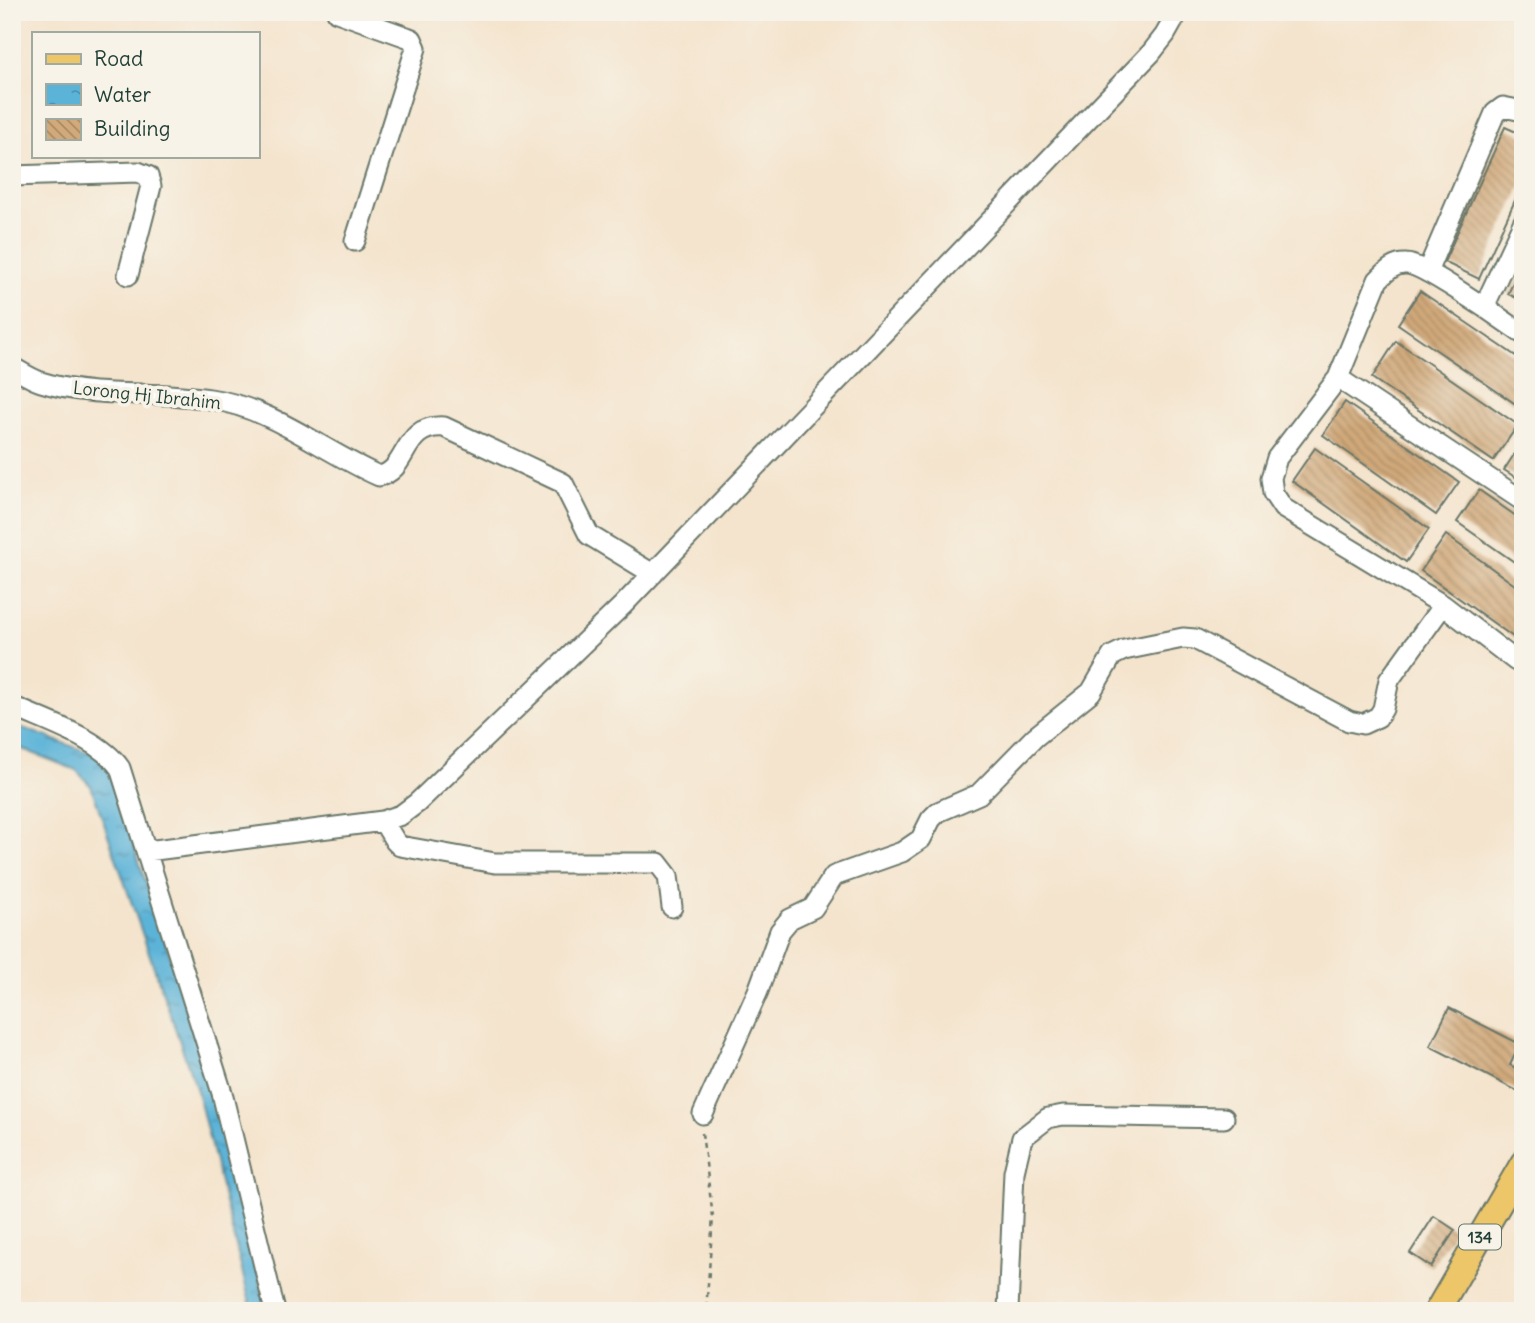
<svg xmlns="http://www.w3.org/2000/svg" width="1535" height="1323" font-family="Delius,sans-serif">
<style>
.water{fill:url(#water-ripples);stroke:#3d7886;stroke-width:2}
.building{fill:url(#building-back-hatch)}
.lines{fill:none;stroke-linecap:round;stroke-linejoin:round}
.minor-casing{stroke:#6a776a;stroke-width:23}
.major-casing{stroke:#6a776a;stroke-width:28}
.path{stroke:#6a776a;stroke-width:2.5;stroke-dasharray:5 5;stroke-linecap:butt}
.minor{stroke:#fff;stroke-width:19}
.major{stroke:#ecc669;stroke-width:24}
.labels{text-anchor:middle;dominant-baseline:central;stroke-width:7;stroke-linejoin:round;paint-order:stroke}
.shield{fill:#f7f3e8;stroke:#60746a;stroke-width:2}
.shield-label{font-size:16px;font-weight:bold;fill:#1f3d34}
.street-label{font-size:18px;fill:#1f3d34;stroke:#f7f3e8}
</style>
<defs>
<pattern id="water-ripples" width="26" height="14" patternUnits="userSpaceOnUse" patternTransform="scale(1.75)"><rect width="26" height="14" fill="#5bb3d8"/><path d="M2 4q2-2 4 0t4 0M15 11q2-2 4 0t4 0" fill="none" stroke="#4b93b0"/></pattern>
<pattern id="building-back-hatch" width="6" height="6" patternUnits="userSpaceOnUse" patternTransform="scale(1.75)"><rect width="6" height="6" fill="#d1a97a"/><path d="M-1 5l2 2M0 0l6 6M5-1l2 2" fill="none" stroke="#a98b65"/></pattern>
</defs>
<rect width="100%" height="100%" fill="#f7f3e8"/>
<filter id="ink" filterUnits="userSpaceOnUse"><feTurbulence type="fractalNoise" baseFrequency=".0143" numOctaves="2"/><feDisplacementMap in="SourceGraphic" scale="14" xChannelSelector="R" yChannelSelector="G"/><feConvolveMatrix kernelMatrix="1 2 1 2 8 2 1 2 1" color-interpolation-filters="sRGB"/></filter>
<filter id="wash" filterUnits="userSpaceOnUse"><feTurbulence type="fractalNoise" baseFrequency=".00686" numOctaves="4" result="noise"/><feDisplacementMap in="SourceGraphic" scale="28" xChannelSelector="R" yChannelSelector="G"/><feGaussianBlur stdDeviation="1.57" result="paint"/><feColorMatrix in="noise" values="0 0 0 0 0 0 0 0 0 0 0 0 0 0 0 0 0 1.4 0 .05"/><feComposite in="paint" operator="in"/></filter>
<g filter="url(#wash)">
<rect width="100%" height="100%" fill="#f4e4cd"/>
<path class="water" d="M12 724 96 755 110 773 217 1099 267 1311H252L198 1094 91 786 76 770 12 745Z"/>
<g id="blocks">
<path class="building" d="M1505 127 1523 135V183L1479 279 1444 262Z
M1523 261V301L1508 294Z
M1420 291 1523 361V409L1398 324Z
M1396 341 1518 425 1493 461 1372 378Z
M1345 402 1459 482 1436 515 1323 435Z
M1523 441V482L1504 470Z
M1315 448 1429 529 1406 562 1292 481Z
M1479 490 1523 521V568L1457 522Z
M1446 535 1523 591V644L1421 571Z
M1449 1008 1520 1044 1510 1065 1523 1072V1094L1430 1046Z
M1434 1216 1455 1230 1431 1267 1410 1253Z"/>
</g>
</g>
<g filter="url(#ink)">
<use href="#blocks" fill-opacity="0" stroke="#6a776a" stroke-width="2"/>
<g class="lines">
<defs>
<path id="minor" d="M337 12 407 37 412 39 416 48 355 241
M12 176 138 172 148 176 151 186 128 275
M1523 223 1484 307 1523 334
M1427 272 1495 113 1503 107 1523 111
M1484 307C1469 298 1421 264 1406 264 1394 263 1386 272 1378 280L1338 378 1277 458 1271 478 1273 493 1283 508 1443 605 1516 661 1523 662
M12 367C21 372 31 379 41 382 95 399 154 390 210 399 273 408 322 451 379 476 409 471 401 424 444 427L563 483 589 535 653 574
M1338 378 1523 501
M12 706C46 722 99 738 120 768L222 1093 275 1311
M383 821 395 841 400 846 495 863H658L668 876 672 907
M147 851 383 821 401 815 417 803 623 605 1151 53 1165 35 1178 12
M703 1114 758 991 780 931 790 919 813 908 834 876 902 852 921 839 931 819 938 812 979 794 1035 737 1091 692 1112 656 1124 650 1183 638 1195 639 1349 721 1363 724 1378 717 1383 709 1389 680 1443 605
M1008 1311 1014 1172 1022 1138 1048 1118 1063 1115 1224 1118"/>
<path id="major" d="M1437 1311 1523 1163"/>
</defs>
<use href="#minor" class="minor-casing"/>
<use href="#major" class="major-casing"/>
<path class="path" d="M702 1133 713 1217 706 1311"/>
<use href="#minor" class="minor"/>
<use href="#major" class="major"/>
</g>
</g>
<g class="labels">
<rect class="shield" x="1459" y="1224.5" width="42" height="25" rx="5"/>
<g class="shield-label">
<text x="1480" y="1237">134</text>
</g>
<g class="street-label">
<text transform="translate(147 395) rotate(6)">Lorong Hj Ibrahim</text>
</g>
</g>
<rect width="1535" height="1323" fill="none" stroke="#f7f3e8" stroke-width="42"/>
<rect x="32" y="32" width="228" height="126" fill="#f7f3e8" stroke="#a1aaa0" stroke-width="2"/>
<rect x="46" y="54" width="35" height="10" fill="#ecc669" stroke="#a1aaa0" stroke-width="2"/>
<text x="94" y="66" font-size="21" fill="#1f3d34">Road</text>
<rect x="46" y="84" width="35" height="21" fill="url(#water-ripples)" stroke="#a1aaa0" stroke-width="2"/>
<text x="94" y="102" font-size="21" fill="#1f3d34">Water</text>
<rect x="46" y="119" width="35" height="21" fill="url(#building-back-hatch)" stroke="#a1aaa0" stroke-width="2"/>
<text x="94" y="136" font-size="21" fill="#1f3d34">Building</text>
</svg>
